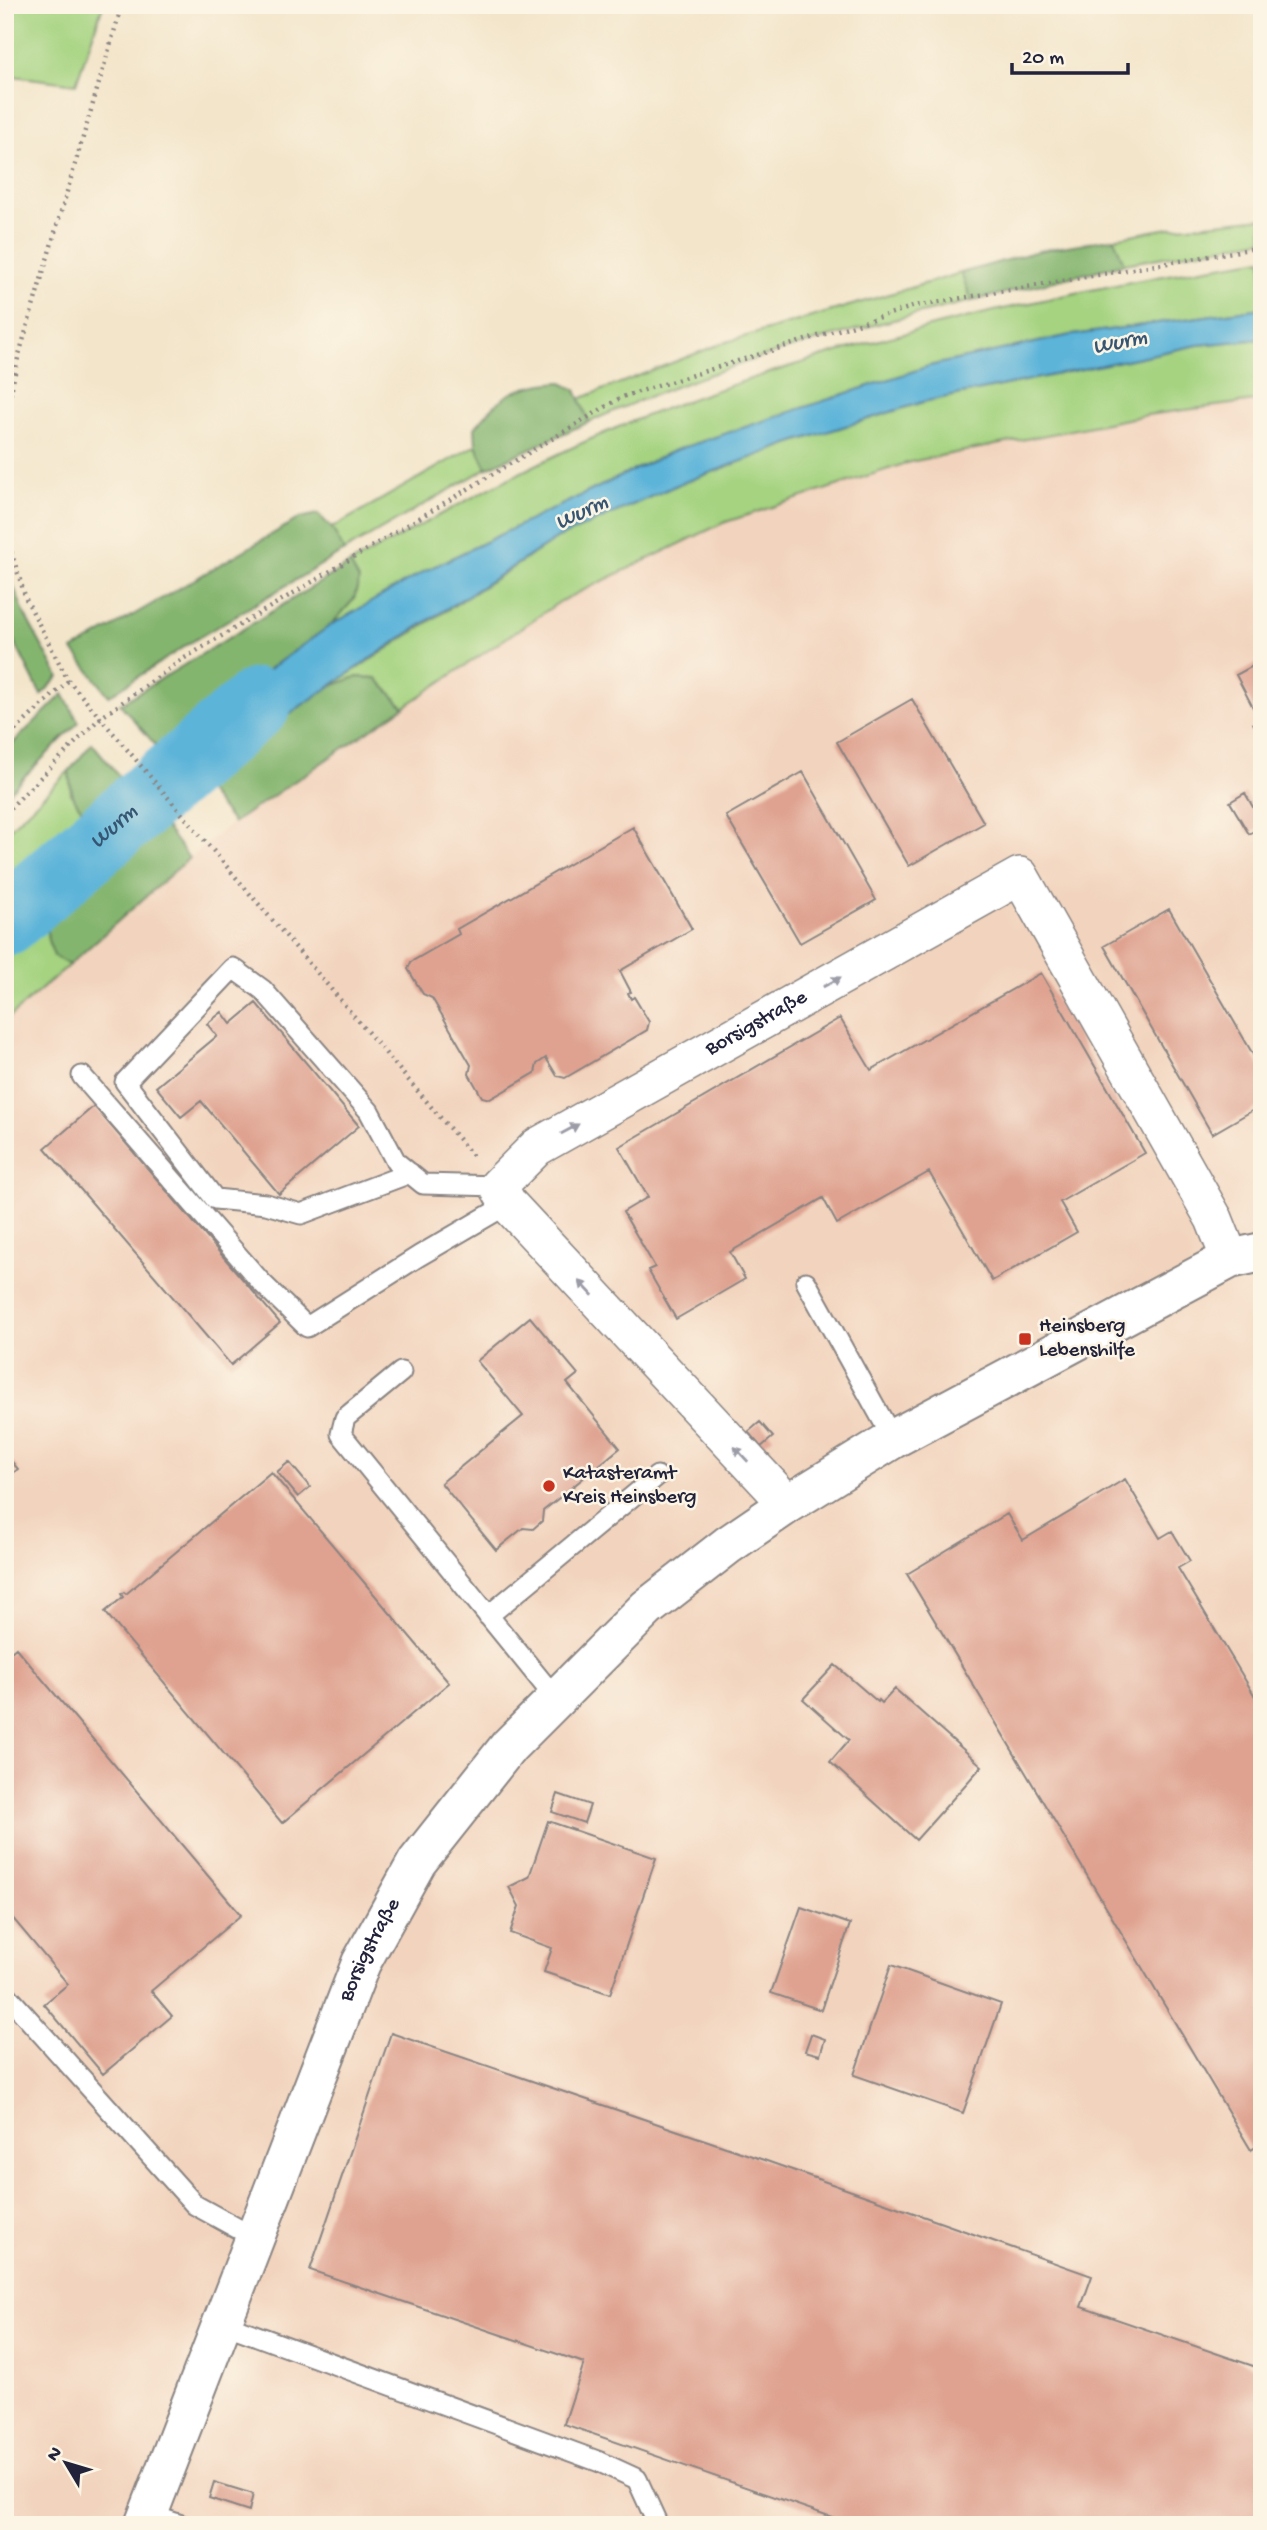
<svg xmlns="http://www.w3.org/2000/svg" width="1267" height="2530" font-family="'Gochi Hand',sans-serif">
<style>
.built{fill:#f2d4be}
.green{fill:#a5d380;stroke:#647a5e;stroke-width:2}
.forest{fill:#84b56e;stroke:#536c54;stroke-width:2}
.water{fill:#5cb4d9;stroke:#3f6b8a;stroke-width:2}
.lines{fill:none;stroke-linecap:round;stroke-linejoin:round}
.river{stroke:#5cb4d9;stroke-width:70}
.building{fill:#dfa290}
.service-casing{stroke:#8a8482;stroke-width:23}
.minor-casing{stroke:#8a8482;stroke-width:40}
.tertiary-casing{stroke:#8a8482;stroke-width:42}
.path{stroke:#8a8482;stroke-width:4.5;stroke-dasharray:2 5;stroke-linecap:butt}
.service{stroke:#fff;stroke-width:19}
.minor{stroke:#fff;stroke-width:37}
.tertiary{stroke:#fff;stroke-width:38}
.oneway{fill:#9c9ca7}
.poi-dot{fill:#c8321e;stroke:#fcf5e5;stroke-width:2.5}
.labels{text-anchor:middle;dominant-baseline:central;stroke-width:5;stroke-linejoin:round;paint-order:stroke}
.street-label{font-size:21px;fill:#22223b;stroke:#fcf5e5}
.poi-label{font-size:21px;fill:#22223b;stroke:#fcf5e5;text-anchor:start}
.water-label{font-size:23px;font-style:italic;fill:#365572;stroke:#fcf5e5}
</style>
<rect width="100%" height="100%" fill="#fcf5e5"/>
<filter id="ink" filterUnits="userSpaceOnUse"><feTurbulence type="fractalNoise" baseFrequency=".0143" numOctaves="2"/><feDisplacementMap in="SourceGraphic" scale="14" xChannelSelector="R" yChannelSelector="G"/><feConvolveMatrix kernelMatrix="1 2 1 2 8 2 1 2 1" color-interpolation-filters="sRGB"/></filter>
<filter id="wash" filterUnits="userSpaceOnUse"><feTurbulence type="fractalNoise" baseFrequency=".00686" numOctaves="4" result="noise"/><feDisplacementMap in="SourceGraphic" scale="28" xChannelSelector="R" yChannelSelector="G"/><feGaussianBlur stdDeviation="1.57" result="paint"/><feColorMatrix in="noise" values="0 0 0 0 0 0 0 0 0 0 0 0 0 0 0 0 0 1.4 0 .05"/><feComposite in="paint" operator="in"/></filter>
<g filter="url(#wash)">
<rect width="100%" height="100%" fill="#f3e5ca"/>
<path class="built" d="M1262 400V2525H5V1021L189 858 224 829 561 601 723 523 910 462 1147 415Z"/>
<path class="green" d="M5 5H103L76 84 5 75Z
M1262 218V240L1124 264 1114 238 1169 228Z
M1262 259V308L1066 336 929 366 673 451 427 570 331 625 354 599 359 580 350 564C443 513 535 461 633 421 702 393 773 371 844 350 981 311 1121 281 1262 259Z
M961 273 972 301C842 331 712 367 589 422L579 399 723 343Z
M1262 339V400L1147 415 910 462 723 523 561 601 404 707 376 678 356 677 329 687 558 538 677 485 791 443 923 402 1198 345Z
M476 445 487 468 344 551 332 528Z
M69 771 71 794 94 820 114 813 5 906V833Z
M45 914 48 940 54 955 69 965 5 1021V951Z"/>
<path class="forest" d="M1114 238 1124 264 972 301 961 273 1038 251Z
M560 382 576 390 589 422 487 468 476 445 475 428C504 392 514 387 560 382Z
M318 514 332 528 344 551 188 644 109 696 73 650 300 518Z
M350 564 359 580 354 599 331 625 158 748 120 704Z
M5 565 25 615 59 677 41 695 5 623Z
M356 677 376 678 404 707 233 823 196 777 329 687Z
M63 694 79 722 5 796V751Z
M92 743 133 793 114 813 94 820C74 805 71 796 69 771Z
M158 817 189 858 69 965 54 956 48 940 45 914Z"/>
<path class="water" d="M1262 308V339L1198 345 923 402 791 443 677 485 558 538 407 634 196 777 158 748 331 625 427 570 673 451 929 366 1066 336Z
M133 793 158 817 5 951V906L114 813Z"/>
<g class="lines">
<path class="river" id="s1" d="M5 921 257 703"/>
</g>
<g id="blocks">
<path class="building" d="M1262 661V738L1253 723 1259 719 1236 675Z
M912 699 984 823 909 866 837 742Z
M803 772 876 900 800 943 726 816Z
M1245 793 1262 823V826L1249 834 1230 802Z
M633 827 692 929 620 971 631 992 628 993 631 999 634 997 649 1022 647 1030 565 1078 557 1076 546 1058 537 1064 535 1073 490 1099 482 1097 469 1074 471 1065 432 998 423 994 408 969 411 962 459 934 457 929Z
M1169 909 1262 1070V1105L1212 1134 1104 946Z
M1041 973 1145 1153 1060 1202 1077 1232 992 1281 929 1172 837 1224 823 1198 730 1252 745 1279 676 1319 648 1270 655 1267 623 1212 648 1197 619 1147 840 1018 871 1070Z
M256 1003 359 1126 279 1194 201 1101 181 1117 156 1087 217 1036 207 1024 222 1012 231 1024Z
M94 1106 280 1323 231 1365 45 1148Z
M530 1317 578 1374 567 1383 620 1448 543 1511 542 1521 533 1529 523 1528 496 1550 441 1483 523 1416 477 1361Z
M760 1422 773 1437 761 1447 748 1432Z
M5 1454 18 1469 5 1480Z
M289 1462 310 1487 298 1497 277 1472Z
M271 1472 449 1683 282 1823 105 1612 123 1597 121 1594 124 1592 126 1594Z
M1125 1479 1160 1538 1172 1531 1190 1561 1178 1568 1262 1708V2143L1251 2150 907 1574 1007 1514 1023 1540Z
M16 1648 241 1915 151 1991 172 2016 103 2074 44 2004 68 1984 5 1909V1657Z
M835 1665 878 1702 879 1700 882 1703 895 1689 982 1766 916 1840 830 1762 849 1740 803 1699Z
M558 1794 590 1805 584 1823 552 1812Z
M548 1821 656 1858 610 1994 544 1972 552 1948 510 1933 519 1906 509 1887 529 1877Z
M801 1907 850 1924 821 2010 771 1993Z
M891 1965 1001 2004 963 2113 854 2075Z
M391 2033 761 2159 1092 2276 1081 2307 1262 2369V2525H855L564 2424 584 2363 310 2270Z
M811 2034 825 2039 820 2055 805 2051Z
M214 2482 253 2494 249 2511 209 2498Z"/>
</g>
</g>
<g filter="url(#ink)">
<use href="#blocks" fill-opacity="0" stroke="#8a8482" stroke-width="2"/>
<g class="lines">
<defs>
<path id="service" d="M82 1076 261 1282 307 1327 419 1256 508 1204
M410 1173 301 1214 266 1204 215 1199 125 1082 233 968 263 990 369 1111 396 1162 423 1184 498 1186
M806 1282 893 1439
M401 1372 345 1418 341 1434 556 1699
M488 1616 657 1476
M5 1993 195 2205 255 2238
M222 2323 600 2462 637 2479 658 2525
M148 2514 181 2525"/>
<g id="minor">
<path id="s2" d="M788 1504 508 1204 498 1186 537 1147 1020 876 1214 1219 1230 1259"/>
</g>
<g id="tertiary">
<path id="s3" d="M144 2525 361 1963 417 1862 509 1746 647 1608 728 1545 788 1504 893 1439 1230 1259 1262 1252"/>
</g>
</defs>
<use href="#service" class="service-casing"/>
<use href="#minor" class="minor-casing"/>
<use href="#tertiary" class="tertiary-casing"/>
<path class="path" d="M5 422 18 358 122 5
M5 532 26 599 68 680 473 1156
M5 740 68 681
M5 813 99 719 183 659 622 397 915 306 1262 247"/>
<use href="#service" class="service"/>
<use href="#minor" class="minor"/>
<use href="#tertiary" class="tertiary"/>
</g>
<defs><path id="oneway-solid" d="M-6-.8H1V-3.2L6.5 0L1 3.2V.8H-6Z" transform="scale(1.75)"/></defs>
<g class="oneway">
<use href="#oneway-solid" transform="translate(832 982) rotate(-29)"/>
<use href="#oneway-solid" transform="translate(570 1129) rotate(-29)"/>
<use href="#oneway-solid" transform="translate(586 1288) rotate(-133)"/>
<use href="#oneway-solid" transform="translate(741 1454) rotate(-133)"/>
</g>
</g>
<g class="poi-dot">
<rect x="1018" y="1332" width="14" height="14" rx="3.5"/>
<circle cx="549" cy="1486" r="7"/>
</g>
<g class="labels">
<g class="street-label">
<text stroke="none"><textPath href="#s2" startOffset="738">Borsigstraße</textPath></text>
<text stroke="none"><textPath href="#s3" startOffset="618">Borsigstraße</textPath></text>
</g>
<g class="poi-label">
<text x="1039" y="1327">Heinsberg<tspan x="1039" dy="24">Lebenshilfe</tspan></text>
<text x="563" y="1474">Katasteramt<tspan x="563" dy="24">Kreis Heinsberg</tspan></text>
</g>
<g class="water-label">
<text transform="translate(1120 343) rotate(-11)">Wurm</text>
<text transform="translate(582 513) rotate(-25)">Wurm</text>
<text stroke="none"><textPath href="#s1" startOffset="144">Wurm</textPath></text>
</g>
</g>
<rect width="1267" height="2530" fill="none" stroke="#fcf5e5" stroke-width="28"/>
<g transform="translate(66 2463) rotate(308)" stroke="#fcf5e5" stroke-width="5" paint-order="stroke">
<path d="M0-5L12 26L0 18L-12 26Z" fill="#22223b"/>
<text y="-10" font-size="19" font-weight="bold" text-anchor="middle" fill="#22223b">N</text>
</g>
<path d="M1012 63v10h116v-10" fill="none" stroke="#22223b" stroke-width="3.5"/>
<text x="1022" y="63" font-size="21" fill="#22223b" stroke="#fcf5e5" stroke-width="5" paint-order="stroke">20 m</text>
</svg>
